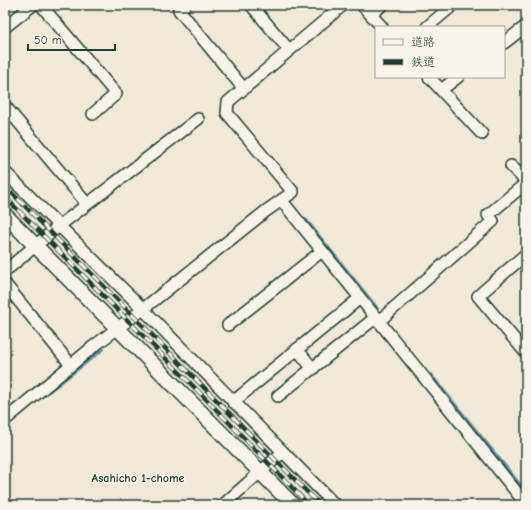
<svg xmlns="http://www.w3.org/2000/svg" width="531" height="510" font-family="'Comic Neue','Klee One',sans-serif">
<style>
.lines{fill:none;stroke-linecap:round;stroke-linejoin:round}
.stream{stroke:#658fa5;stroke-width:3.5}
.minor-casing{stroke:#1f3d34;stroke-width:14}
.tertiary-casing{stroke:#1f3d34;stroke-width:17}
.minor{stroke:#f7f3e8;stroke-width:11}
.tertiary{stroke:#f7f3e8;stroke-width:14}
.rail-casing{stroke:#1f3d34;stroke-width:4.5}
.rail{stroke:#f7f3e8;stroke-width:3;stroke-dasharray:9;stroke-linecap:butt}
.labels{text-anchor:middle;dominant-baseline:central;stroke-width:3;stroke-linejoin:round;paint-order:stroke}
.neighbourhood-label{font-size:12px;font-weight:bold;fill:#1f3d34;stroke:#f7f3e8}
</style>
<rect width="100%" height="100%" fill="#f1e9d7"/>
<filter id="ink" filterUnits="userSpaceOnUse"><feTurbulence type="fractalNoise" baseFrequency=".025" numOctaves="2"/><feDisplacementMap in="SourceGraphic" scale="8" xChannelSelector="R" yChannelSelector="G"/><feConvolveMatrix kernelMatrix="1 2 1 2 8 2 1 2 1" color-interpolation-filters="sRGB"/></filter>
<g filter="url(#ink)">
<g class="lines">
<path class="stream" d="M306 220 377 308
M431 375 526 492
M49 391 103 349"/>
<defs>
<path id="minor" d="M41 5 116 94 93 114
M185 5 179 10 244 89
M251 5 289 50
M362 5 382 27
M371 15 382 5
M5 27 33 5
M427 27 453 5
M504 43 526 26
M429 77 482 134
M441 90 458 77
M5 106 87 204
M511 166 526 181
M5 172 143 309 335 505
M282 201 526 504
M526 254 478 296 526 353
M5 271 59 226 198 119
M5 284 71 365
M378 322 493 221 488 215 526 183
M228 325 322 251
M297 349 313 369
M278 396 375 318
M233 402 360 298
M5 420 94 346 143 309 266 211 293 192 227 113 228 102 343 5
M223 505 283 452"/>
<path id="tertiary" d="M5 215 293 505"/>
</defs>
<use href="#minor" class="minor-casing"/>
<use href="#tertiary" class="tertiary-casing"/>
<use href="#minor" class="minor"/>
<use href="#tertiary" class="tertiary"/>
<defs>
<path id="rail" d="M5 186 320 505
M5 197 206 399 309 505"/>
</defs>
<use href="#rail" class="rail-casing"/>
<use href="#rail" class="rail"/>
</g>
</g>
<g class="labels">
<g class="neighbourhood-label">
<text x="138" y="478">Asahicho 1-chome</text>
</g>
</g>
<rect width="531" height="510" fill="none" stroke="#f7f3e8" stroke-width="20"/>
<rect x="10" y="10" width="511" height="490" fill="none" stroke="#1f3d34" stroke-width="1.5" filter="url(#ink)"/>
<rect x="375" y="26" width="130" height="52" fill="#f7f3e8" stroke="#a1aaa0"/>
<rect x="383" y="39" width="20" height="6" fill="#f7f3e8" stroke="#a1aaa0"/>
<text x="411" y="46" font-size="12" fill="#1f3d34">道路</text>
<rect x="383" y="59" width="20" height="6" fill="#1f3d34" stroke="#a1aaa0"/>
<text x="411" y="66" font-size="12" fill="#1f3d34">鉄道</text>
<path d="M28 44v6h87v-6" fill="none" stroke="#1f3d34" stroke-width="2"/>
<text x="34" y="44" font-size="12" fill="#1f3d34" stroke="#f7f3e8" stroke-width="3" paint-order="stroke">50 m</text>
</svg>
